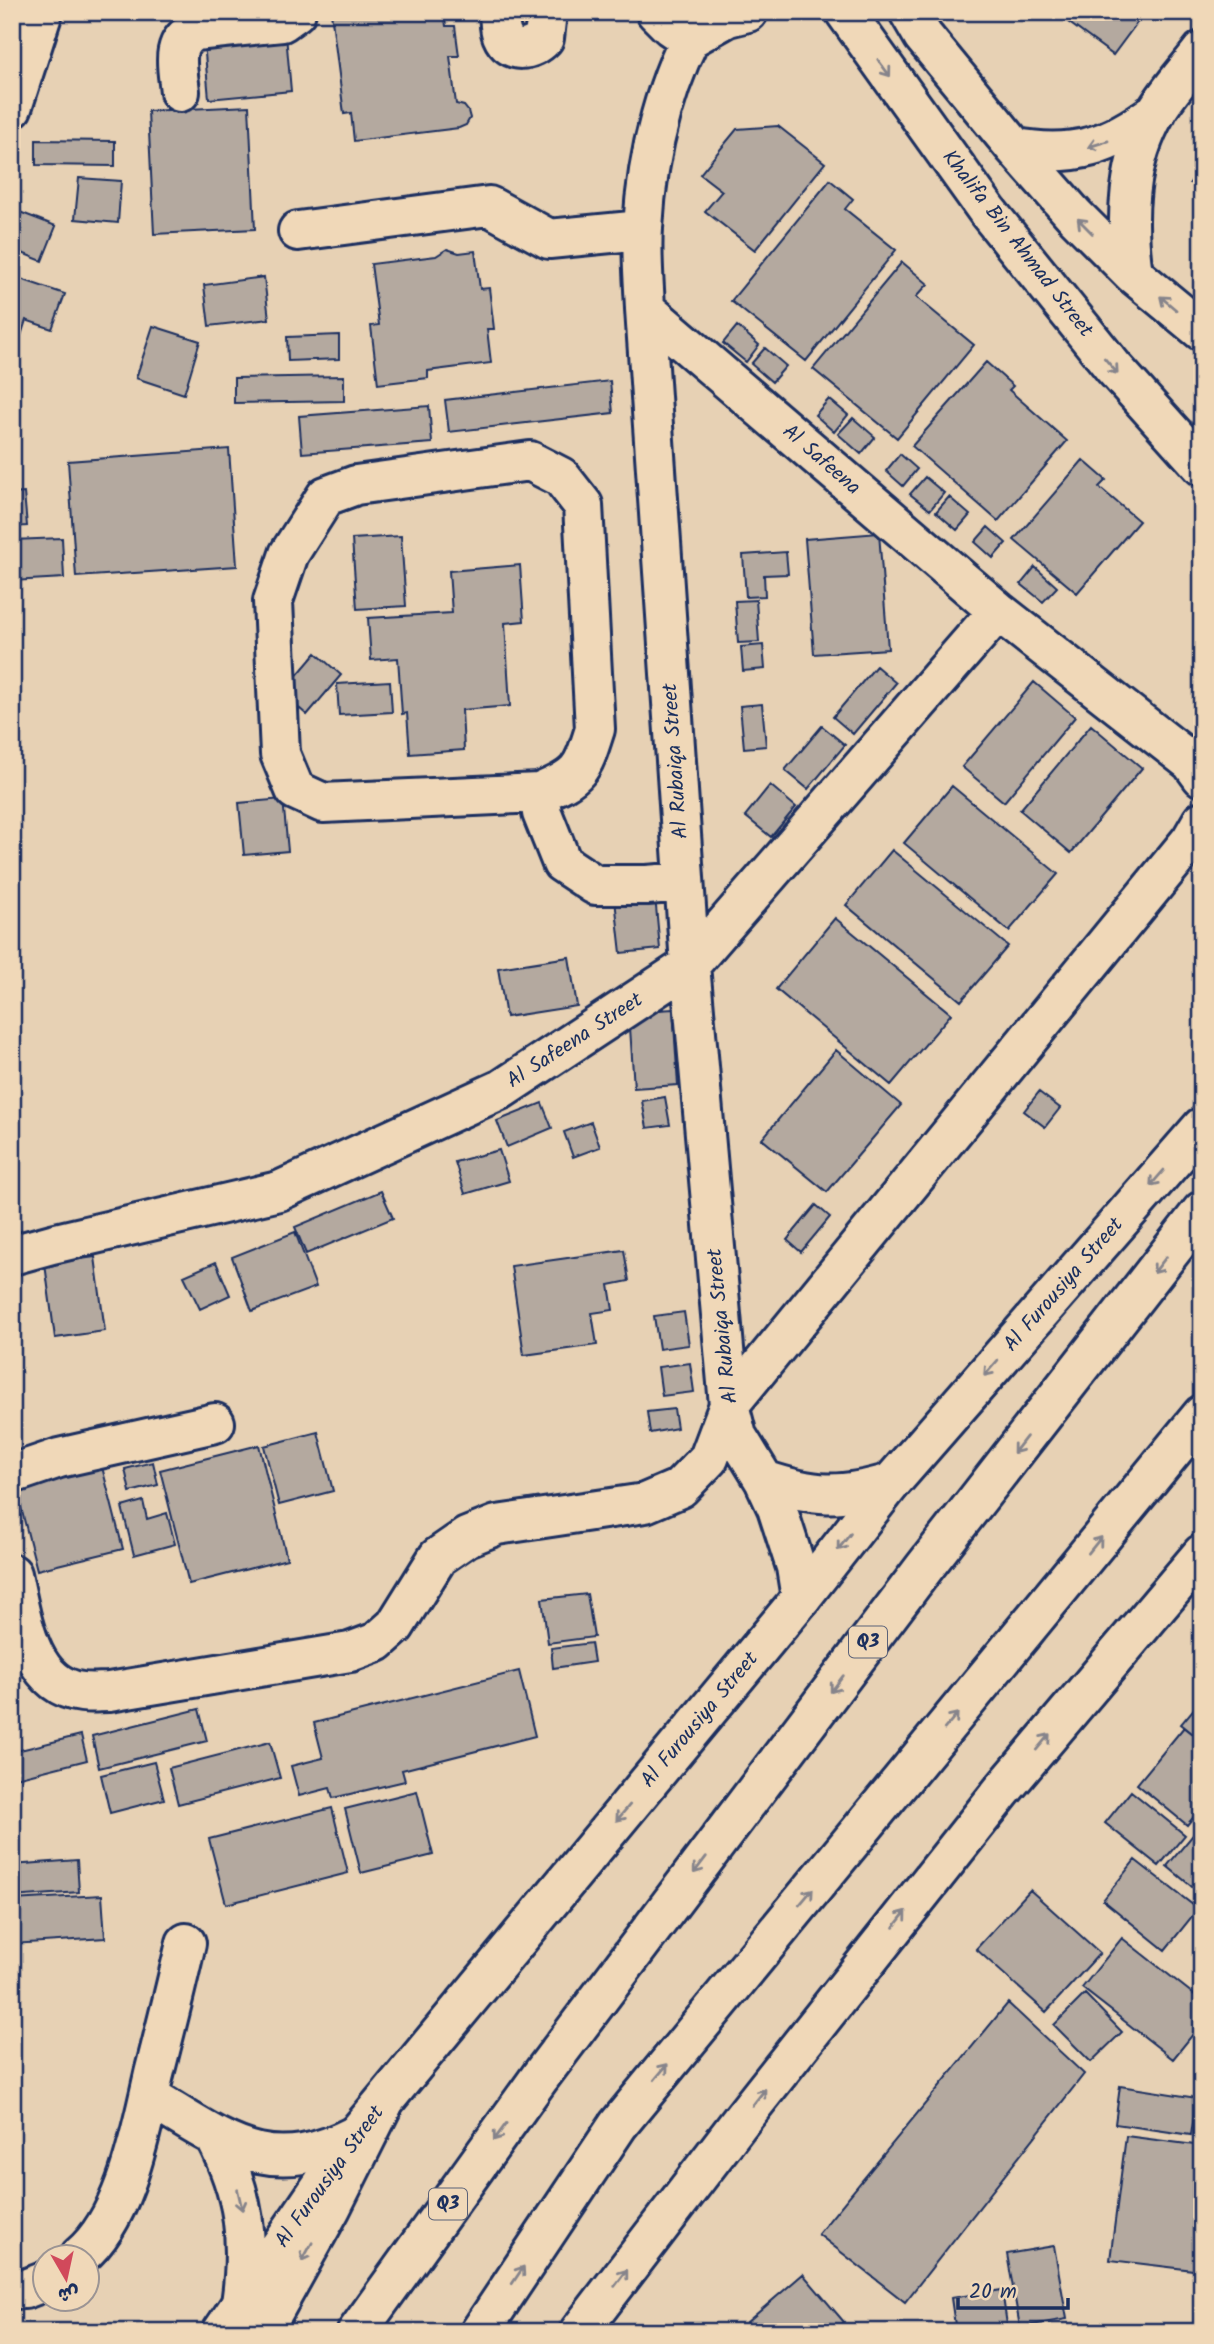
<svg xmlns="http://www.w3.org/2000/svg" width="1214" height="2344" font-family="Kalam,'Playpen Sans Arabic',sans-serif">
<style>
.building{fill:#b4a99f;stroke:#1b2f5e;stroke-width:2}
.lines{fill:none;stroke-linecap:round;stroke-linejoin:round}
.minor-casing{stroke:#1b2f5e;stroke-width:44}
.major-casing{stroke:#1b2f5e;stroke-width:44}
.highway-casing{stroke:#1b2f5e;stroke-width:44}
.minor{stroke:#f0d8b8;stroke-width:38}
.major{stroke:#f0d8b8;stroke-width:38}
.highway{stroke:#f0d8b8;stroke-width:38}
.oneway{stroke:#86848b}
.labels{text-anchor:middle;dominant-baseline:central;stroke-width:7;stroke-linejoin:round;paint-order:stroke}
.shield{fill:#f0d8b8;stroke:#5b6279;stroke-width:2}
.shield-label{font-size:19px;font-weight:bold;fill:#1b2f5e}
.street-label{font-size:21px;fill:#1b2f5e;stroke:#f0d8b8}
</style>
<rect width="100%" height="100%" fill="#e7d1b4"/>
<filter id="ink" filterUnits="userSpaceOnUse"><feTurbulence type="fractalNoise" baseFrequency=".0143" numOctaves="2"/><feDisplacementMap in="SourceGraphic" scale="14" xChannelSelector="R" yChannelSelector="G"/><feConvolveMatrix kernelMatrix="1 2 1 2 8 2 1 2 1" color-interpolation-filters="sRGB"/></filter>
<g filter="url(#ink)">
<path class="building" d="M331 12H444L446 26H455L459 56H450L456 104 464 106 468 111 470 118 466 125 459 128 354 141 351 113 344 114Z
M1075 12H1145L1113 55 1068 22Z
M286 35 291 91 209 99 204 42Z
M249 106 255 229 154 234 148 111Z
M778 126 825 163 755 250 705 211 722 191 700 174 737 129Z
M36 140 115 141V166L36 165Z
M1202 165V191L1190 183Z
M79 178 121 181 118 223 75 219Z
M830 180 853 199 845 209 896 250 806 361 731 301Z
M17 211 56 226 42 261 12 249V222Z
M447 249 459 253 475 251 480 289 489 288 494 329H487L491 363 428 371V378L378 384 371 326 379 325 371 264 436 256Z
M902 262 928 284 916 297 974 345 897 438 813 369Z
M12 276 65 294 52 329 26 320 19 342 12 340Z
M264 277 269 319 209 326 204 285Z
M153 326 200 341 184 394 136 378Z
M737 326 759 345 746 362 723 343Z
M339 335V359L288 361 287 337Z
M765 348 786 366 772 382 751 364Z
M986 362 1013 386 1009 390 1067 441 998 521 912 446Z
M344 376V401L234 403V378Z
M610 381 613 413 449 432 445 400Z
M829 399 848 415 834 432 815 415Z
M429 406 432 443 302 453 299 416Z
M853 418 875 437 861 454 838 434Z
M229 449 237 566 76 577 68 461Z
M900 454 917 469 903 486 886 471Z
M1083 460 1106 480 1099 487 1139 521 1077 593 1014 540Z
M925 477 944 493 930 510 910 494Z
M24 493 27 526 12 527V494Z
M949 497 970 515 957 530 936 512Z
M988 527 1006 543 993 558 975 542Z
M879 533 888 649 814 654 805 539Z
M401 536 406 606 357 609 352 539Z
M62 538 64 578 12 581V540Z
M786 552 788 574 764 575 765 596 746 597 743 555Z
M520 565 524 621 505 623 510 706 462 710 464 750 410 754 407 713 402 714 398 658 371 660 368 618 452 613 449 571Z
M1035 567 1057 587 1043 602 1021 584Z
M756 600 759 642 738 643 735 601Z
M763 645 765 669 743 671 741 647Z
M316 653 341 675 307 715 282 693Z
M876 666 896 683 853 734 833 717Z
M390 681 392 712 339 715 337 684Z
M1034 682 1075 717 1004 802 962 767Z
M762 704 766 746 744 748 740 706Z
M1091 725 1142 768 1071 853 1020 810Z
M822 726 845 745 808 789 785 770Z
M770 785 796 807 771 837 745 816Z
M952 786 1058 874 1009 931 904 843Z
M283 799 288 851 244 855 239 803Z
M892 850 1008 946 961 1001 846 905Z
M655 896 660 949 621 953 615 900Z
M835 918 951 1014 891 1085 776 989Z
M569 957 577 1006 506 1017 498 968Z
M673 1009 678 1085 634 1088 629 1012Z
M836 1050 901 1105 827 1192 762 1139Z
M1039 1092 1060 1108 1045 1127 1024 1111Z
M665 1097 670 1125 647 1128 642 1101Z
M542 1103 552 1128 507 1147 497 1121Z
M591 1122 600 1147 573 1157 564 1132Z
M499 1150 509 1181 465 1194 455 1162Z
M381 1191 393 1218 306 1254 295 1227Z
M816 1205 830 1217 801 1252 787 1240Z
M295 1232 316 1287 252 1311 232 1257Z
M624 1250 629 1281 609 1285 613 1310 592 1313 597 1345 524 1355 511 1266Z
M95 1257 105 1331 55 1338 45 1264Z
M216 1262 230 1295 200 1309 184 1276Z
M684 1312 689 1345 659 1349 654 1316Z
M690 1363 694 1392 662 1396 658 1367Z
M674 1409 677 1428 650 1433 647 1412Z
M318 1432 333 1491 279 1505 264 1446Z
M259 1445 287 1559 189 1584 160 1470Z
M153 1462 158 1485 130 1492 125 1469Z
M101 1463 123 1549 37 1570 15 1484Z
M143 1501 147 1519 167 1513 175 1544 134 1555 122 1507Z
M587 1594 594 1637 548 1643 542 1599Z
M591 1643 594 1662 553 1668 551 1648Z
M519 1671 535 1736 402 1770 405 1781 333 1798 330 1788 299 1796 291 1766 323 1758 314 1723Z
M1202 1699V1741L1181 1724Z
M199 1709 207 1741 99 1768 92 1736Z
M1184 1727 1202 1741V1807L1187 1825 1137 1784Z
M81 1735 87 1760 12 1779V1752Z
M270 1742 280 1778 178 1804 169 1768Z
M154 1762 164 1799 110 1813 101 1775Z
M417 1791 433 1855 361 1873 345 1809Z
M1131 1791 1185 1835 1159 1866 1105 1823Z
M332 1808 348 1873 226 1904 209 1839Z
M1202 1824V1895L1167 1866Z
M77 1860 79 1892 12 1897V1865Z
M1135 1860 1198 1909 1165 1950 1103 1900Z
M1030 1890 1100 1953 1046 2012 976 1949Z
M102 1895 105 1938 12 1944V1900Z
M1122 1938 1202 2001V2023L1173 2059 1082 1988Z
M1085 1994 1122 2032 1091 2062 1054 2025Z
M1008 2003 1084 2074 905 2302 818 2234Z
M1120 2086 1197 2098 1191 2135 1115 2124Z
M1126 2136 1202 2146V2271L1110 2260Z
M1054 2246 1067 2319 1020 2327 1007 2254Z
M803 2274 844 2322 832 2332H753L746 2323Z
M1002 2290 1008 2332H956L951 2298Z"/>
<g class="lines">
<defs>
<path id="minor" d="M499 12C500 20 499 28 502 35 510 55 532 51 544 38L547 12
M656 12 670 26 689 39
M704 12C666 77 647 153 643 228 641 255 644 282 645 309L690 965 729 1405 737 1436 764 1480 777 1508 796 1567 801 1598
M845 12 988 212 1113 367 1202 466
M909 12 923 36 1015 148 1075 216 1133 274 1202 331
M689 39 728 17 748 12
M180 92C178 69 169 42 195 31L282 22 296 12
M12 108 43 12
M1015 148C1074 158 1109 147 1157 111
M298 231 489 206 549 239 642 230
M1133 274C1125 218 1127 162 1156 112 1169 90 1187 71 1202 51
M645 309 998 611 1191 762 1202 777
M539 793C581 776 582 770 595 729L583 505 561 477 530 461 356 485 326 496 289 554 273 601 280 754 295 790 323 803 539 793 542 813 562 863 595 885H647L684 882
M12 1255 52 1244 279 1191 502 1089 690 965 998 611
M12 1474 59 1458 215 1423
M764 1480C814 1497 840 1498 891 1483
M12 1574C21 1615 29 1686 82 1692 91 1693 100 1692 109 1692L350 1652 377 1642 395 1626 438 1557 467 1537 497 1525 645 1503 680 1488 709 1458 729 1405 1191 840 1202 821
M149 2097C225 2142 267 2181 356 2135
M215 2137C245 2195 250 2240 241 2304
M80 2256C126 2218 141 2130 154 2074 165 2031 176 1987 186 1943
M12 2289H25L46 2281"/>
<path id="major" d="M222 2332 356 2135 801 1598 891 1483 1202 1127
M579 2332 742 2119 1001 1792 1202 1554"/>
<path id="highway" d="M262 2332 331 2208 383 2104
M357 2332 540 2077 924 1568 1202 1211
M480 2332 618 2125 1202 1415"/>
</defs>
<use href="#minor" class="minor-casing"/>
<use href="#major" class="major-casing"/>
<use href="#highway" class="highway-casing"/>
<use href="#minor" class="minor"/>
<use href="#major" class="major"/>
<use href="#highway" class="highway"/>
</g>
<defs><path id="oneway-shaft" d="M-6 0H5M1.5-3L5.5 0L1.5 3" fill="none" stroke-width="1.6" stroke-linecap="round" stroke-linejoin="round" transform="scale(1.75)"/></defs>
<g class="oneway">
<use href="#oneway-shaft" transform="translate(884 68) rotate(54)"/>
<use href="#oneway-shaft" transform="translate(1098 144) rotate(163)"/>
<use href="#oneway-shaft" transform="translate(1085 226) rotate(-135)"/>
<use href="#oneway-shaft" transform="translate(1168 303) rotate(-140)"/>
<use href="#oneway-shaft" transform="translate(1111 366) rotate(50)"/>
<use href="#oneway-shaft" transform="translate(1157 1178) rotate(131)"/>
<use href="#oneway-shaft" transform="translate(1160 1265) rotate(128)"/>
<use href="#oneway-shaft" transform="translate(991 1368) rotate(131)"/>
<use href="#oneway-shaft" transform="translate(1020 1445) rotate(128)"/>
<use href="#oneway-shaft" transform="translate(844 1542) rotate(128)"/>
<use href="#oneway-shaft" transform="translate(1095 1545) rotate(-51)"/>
<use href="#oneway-shaft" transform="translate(837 1684) rotate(127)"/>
<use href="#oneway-shaft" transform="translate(951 1721) rotate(-50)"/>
<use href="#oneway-shaft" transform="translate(1043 1742) rotate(-50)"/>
<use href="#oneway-shaft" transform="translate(623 1813) rotate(130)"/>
<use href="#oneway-shaft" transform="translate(700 1865) rotate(127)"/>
<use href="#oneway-shaft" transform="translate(806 1897) rotate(-50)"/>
<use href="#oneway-shaft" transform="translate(900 1919) rotate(-52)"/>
<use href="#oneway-shaft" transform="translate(661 2072) rotate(-50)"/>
<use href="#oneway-shaft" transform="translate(759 2097) rotate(-52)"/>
<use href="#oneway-shaft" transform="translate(500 2132) rotate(126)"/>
<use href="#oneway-shaft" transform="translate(240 2200) rotate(77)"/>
<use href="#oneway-shaft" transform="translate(307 2252) rotate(119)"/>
<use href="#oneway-shaft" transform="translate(518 2275) rotate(-56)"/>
<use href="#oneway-shaft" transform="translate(621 2278) rotate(-53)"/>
</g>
</g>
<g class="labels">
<g class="shield">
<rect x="849" y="1626.5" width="38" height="31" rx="5"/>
<rect x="429" y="2188.5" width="38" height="31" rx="5"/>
</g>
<g class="shield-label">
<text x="868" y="1642">Q3</text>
<text x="448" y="2204">Q3</text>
</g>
<g class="street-label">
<text transform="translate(1017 244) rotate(52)">Khalifa Bin Ahmad Street</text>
<text transform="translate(821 460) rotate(41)">Al Safeena</text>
<text transform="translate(676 761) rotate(-94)">Al Rubaiqa Street</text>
<text transform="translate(575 1041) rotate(-33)">Al Safeena Street</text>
<text transform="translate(1064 1285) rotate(-49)">Al Furousiya Street</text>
<text transform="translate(723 1326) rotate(-96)">Al Rubaiqa Street</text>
<text transform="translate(700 1720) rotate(-50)">Al Furousiya Street</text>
<text transform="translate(330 2177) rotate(-54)">Al Furousiya Street</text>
</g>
</g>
<rect width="1214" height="2344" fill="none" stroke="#f0d8b8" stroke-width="42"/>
<rect x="21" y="21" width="1172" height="2302" fill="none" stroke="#1b2f5e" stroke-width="2.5" filter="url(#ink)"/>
<g transform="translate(66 2278) rotate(171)"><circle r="33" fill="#f0d8b8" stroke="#9b9494" stroke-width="2"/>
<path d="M0-5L12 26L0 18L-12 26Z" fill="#d1495b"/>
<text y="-10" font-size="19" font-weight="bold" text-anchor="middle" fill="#1b2f5e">ش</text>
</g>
<path d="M958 2298v10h110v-10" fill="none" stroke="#1b2f5e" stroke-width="3.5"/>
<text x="969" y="2298" font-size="21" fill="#1b2f5e" stroke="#f0d8b8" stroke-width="5" paint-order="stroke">20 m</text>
</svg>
